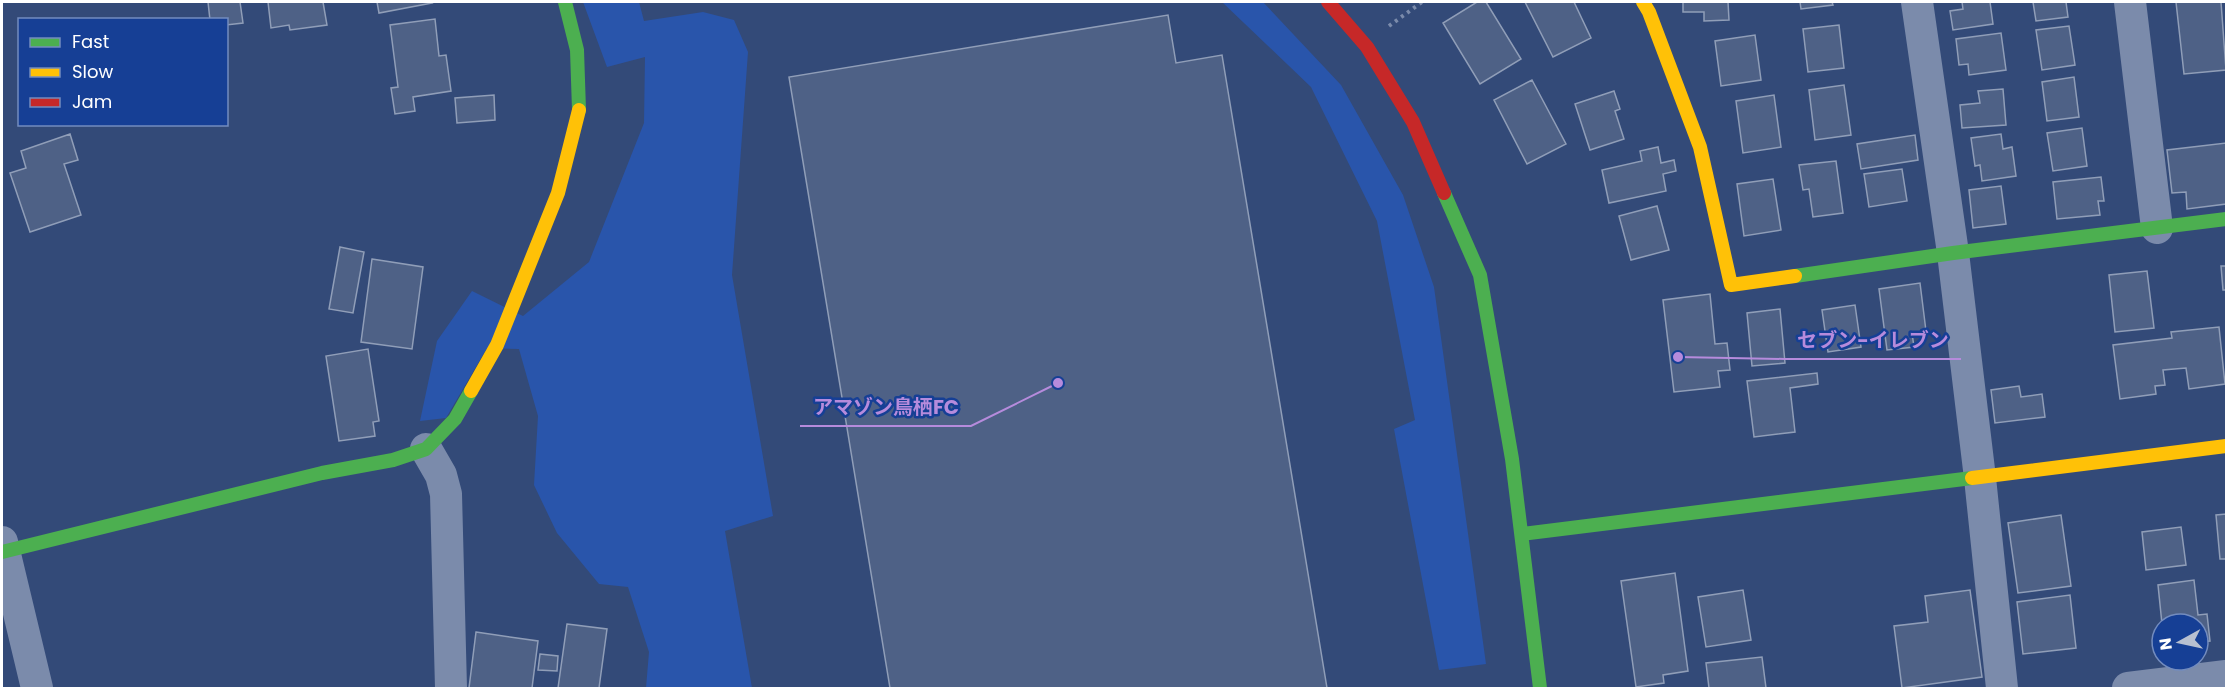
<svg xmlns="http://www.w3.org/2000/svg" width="2228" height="690" font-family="Poppins,'Noto Sans JP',sans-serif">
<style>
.green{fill:#2955ab}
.building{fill:#4e6186;stroke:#909eb8;stroke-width:1.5}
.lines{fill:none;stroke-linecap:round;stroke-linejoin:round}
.path{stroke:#7b8bab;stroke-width:4;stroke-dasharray:3 4.5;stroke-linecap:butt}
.street{stroke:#7b8bab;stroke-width:32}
.fast{stroke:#4caf50;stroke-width:14}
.slow{stroke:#ffc107;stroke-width:14}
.jam{stroke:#c62828;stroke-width:14}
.leader{fill:none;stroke:#b68bdc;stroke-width:2}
.callout-dot{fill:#b68bdc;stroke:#163f95;stroke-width:2}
.callout-label{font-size:20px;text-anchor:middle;font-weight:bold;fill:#b68bdc;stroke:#163f95;stroke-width:5;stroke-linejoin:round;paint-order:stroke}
</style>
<rect width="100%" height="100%" fill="#334a78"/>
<path class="green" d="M583 2H639L644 21 703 12 734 20 748 52 732 275 773 516 725 531 752 688H646L649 652 628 587 599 584 557 533 534 485 538 416 519 349 487 348 446 418 420 421 437 341 472 291 523 316 589 262 644 123 645 57 607 67Z
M1222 2H1263L1341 85 1403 195 1434 287 1486 664 1439 670 1394 429 1415 420 1377 221 1311 87Z"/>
<path class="building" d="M208 2H240L243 23 226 25V20H210Z
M268 2H323L327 25 290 30 289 25 271 28Z
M377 2H431L432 3 379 13Z
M1477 2H1486L1521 59 1480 84 1443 23Z
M1525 2H1574L1591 38 1553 57Z
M1683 2H1728L1729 20 1704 21V12H1683Z
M1800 2H1832L1833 5 1801 9Z
M1962 2H1990L1993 24 1953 30 1950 11 1963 9Z
M2033 2H2066L2068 17 2036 21Z
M2176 2H2221L2226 70 2184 74Z
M1168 15 1176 63 1222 55 1327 688H890L789 77Z
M435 19 439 56 446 55 451 91 413 97 415 111 395 114 391 88 398 87 390 25Z
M1839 25 1844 68 1808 72 1803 29Z
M2069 26 2075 65 2042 70 2036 30Z
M2001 33 2006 70 1969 75 1968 64 1959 65 1956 39Z
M1755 35 1761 80 1721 86 1715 41Z
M2074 77 2079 117 2047 121 2042 82Z
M1532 80 1566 144 1527 164 1494 100Z
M1844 85 1851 135 1815 140 1809 90Z
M2003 89 2006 125 1962 128 1960 105 1980 103 1978 91Z
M1614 91 1620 109 1615 111 1624 139 1590 150 1575 104Z
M494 95 495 120 457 123 455 98Z
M1774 95 1781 147 1743 153 1736 101Z
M2082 128 2087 166 2053 171 2047 133Z
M70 134 78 160 64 164 81 215 30 232 10 173 26 168 21 151Z
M2001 134 2003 149 2012 147 2016 176 1982 181 1980 165 1975 166 1971 138Z
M1915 135 1918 160 1861 169 1857 144Z
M2226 143V204L2187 209 2186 192 2172 193 2167 150Z
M1658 147 1661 163 1674 160 1676 171 1663 174 1666 191 1609 203 1602 170 1642 161 1640 151Z
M1836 161 1843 213 1813 217 1809 189 1803 190 1799 165Z
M1902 169 1907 201 1869 207 1864 174Z
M2101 177 2104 201H2098L2100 215 2057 219 2053 182Z
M1773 179 1781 230 1744 236 1737 184Z
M2001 186 2006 224 1973 228 1969 190Z
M1657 206 1669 250 1631 260 1619 216Z
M340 247 364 252 353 313 329 309Z
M372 259 423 267 412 349 361 342Z
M2221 266H2226V290H2223Z
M2147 271 2154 328 2115 332 2109 275Z
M1920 283 1926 331 1912 333 1914 347 1887 350 1879 289Z
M1710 294 1715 344 1727 343 1730 370 1718 371 1720 387 1674 392 1663 300Z
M1855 305 1861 347 1828 352 1822 310Z
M1780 309 1785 363 1752 366 1747 313Z
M2219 327 2225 384 2189 389 2186 368 2163 370 2165 385 2155 386 2156 394 2120 399 2113 345 2172 338 2171 332Z
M368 349 379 421 373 422 375 436 339 441 326 356Z
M1817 373 1818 384 1790 388 1795 432 1754 437 1747 381Z
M2019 386 2021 397 2042 394 2045 417 1995 423 1991 390Z
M2226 514V559H2220L2216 515Z
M2061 515 2071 586 2018 593 2008 523Z
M2181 527 2186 565 2146 570 2142 532Z
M1675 573 1688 671 1663 675 1664 683 1636 687 1621 581Z
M2194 580 2198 615 2207 614 2210 641 2199 642 2200 651H2198V624H2162L2158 585Z
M1743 590 1751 640 1706 647 1698 597Z
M1970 590 1982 677 1902 688 1894 626 1928 622 1925 596Z
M2070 595 2076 648 2023 654 2017 602Z
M567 624 607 629 599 688H558Z
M476 632 538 641 532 688H469Z
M540 654 558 656 557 671 538 670Z
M1762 657 1766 688H1709L1706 663Z"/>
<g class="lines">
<path class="path" d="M1389 26 1422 2"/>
<path class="street" d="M1917 2 1953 253 1980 478 2002 688
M2130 2 2157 228
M426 449 441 475 446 494 451 688
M2 542 37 688
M2128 688 2226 676"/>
<path class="fast" d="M565 2 577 50 579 110
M1444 193 1480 275 1512 459 1540 688
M1795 276 1953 253 2226 219
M1522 534 1972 478
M2 552 322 473 393 460 426 449 455 419 471 391"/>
<path class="slow" d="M1643 2 1649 12 1700 147 1731 285 1795 276
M471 391 497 345 558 193 579 110
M1972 478 2226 446"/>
<path class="jam" d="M1328 2 1367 47 1413 122 1444 193"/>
</g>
<path class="leader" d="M1678 357L1785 359H1961M1058 383L971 426H800"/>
<g class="callout-dot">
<circle cx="1678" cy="357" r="6"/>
<circle cx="1058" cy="383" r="6"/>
</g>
<g class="callout-label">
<text x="1873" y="347">セブン-イレブン</text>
<text x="886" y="414">アマゾン鳥栖FC</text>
</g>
<rect width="2228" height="690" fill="none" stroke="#ffffff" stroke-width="6"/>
<rect x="18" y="18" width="210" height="108" fill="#163f95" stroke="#738cbf" stroke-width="1.5"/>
<rect x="30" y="38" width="30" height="9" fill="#4caf50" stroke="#738cbf" stroke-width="1.5"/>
<text x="72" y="48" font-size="18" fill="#ffffff">Fast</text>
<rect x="30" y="68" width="30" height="9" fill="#ffc107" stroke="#738cbf" stroke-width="1.5"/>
<text x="72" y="78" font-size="18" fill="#ffffff">Slow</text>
<rect x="30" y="98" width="30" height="9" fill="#c62828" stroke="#738cbf" stroke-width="1.5"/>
<text x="72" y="108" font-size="18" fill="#ffffff">Jam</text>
<g transform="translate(2180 642) rotate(262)"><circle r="28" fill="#163f95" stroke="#738cbf" stroke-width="1.5"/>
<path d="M0-4.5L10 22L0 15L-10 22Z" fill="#b8c0d0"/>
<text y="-9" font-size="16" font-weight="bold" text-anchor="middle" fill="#ffffff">N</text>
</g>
</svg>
